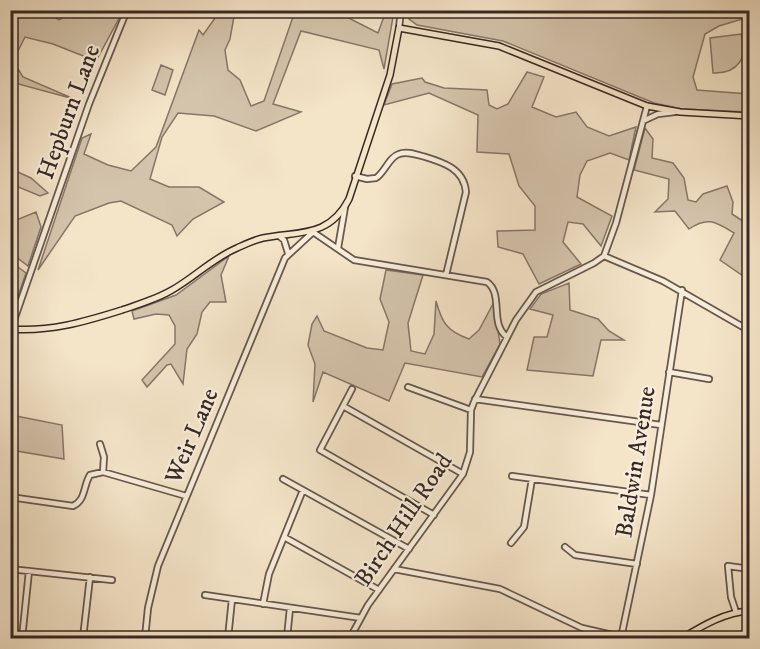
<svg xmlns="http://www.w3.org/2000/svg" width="760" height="649" font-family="'IM FELL DW Pica',serif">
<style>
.green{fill:#d4c4ac;stroke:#867668;stroke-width:1.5}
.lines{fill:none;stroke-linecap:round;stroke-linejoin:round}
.minor-casing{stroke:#66584d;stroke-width:8}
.major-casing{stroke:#372924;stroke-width:8}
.minor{stroke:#f8eddb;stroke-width:4.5}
.major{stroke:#f4e4c8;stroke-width:5}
.labels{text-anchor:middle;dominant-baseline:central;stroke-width:4.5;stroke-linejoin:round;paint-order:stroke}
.street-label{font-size:24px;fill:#372924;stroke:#f8eddb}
</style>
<rect width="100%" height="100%" fill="#f4e4c8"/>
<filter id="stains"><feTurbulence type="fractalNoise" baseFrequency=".00333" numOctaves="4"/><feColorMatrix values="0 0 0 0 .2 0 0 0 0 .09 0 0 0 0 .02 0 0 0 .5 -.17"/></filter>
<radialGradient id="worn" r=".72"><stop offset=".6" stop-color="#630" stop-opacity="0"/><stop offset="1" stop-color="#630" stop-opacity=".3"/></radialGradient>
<path class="green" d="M11 10 48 11V13L59 20 70 14 73 11H123L96 61 53 44 25 37 13 61 23 77 74 99 11 82Z
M224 11H235L230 39 225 50 228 70 240 80 251 106 264 101 295 11H335L378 33 386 11H394L384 69 379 50 301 31 273 104 301 112 256 131 214 116 178 113 162 137 150 179 169 187H199L224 202 193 219 177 236 172 225 121 201 109 203 75 216 38 270 82 138 91 134 84 154 108 165 131 171 156 147 199 30 203 35 215 18Z
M408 11H749V17L719 26 705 34 693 77 697 90 749 94V112L682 109 654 103 503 41 417 25 409 19Z
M741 34C750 57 737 74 713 73L710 38Z
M161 65 173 70 165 95 152 90Z
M527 72 544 77 532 107 556 117 576 112 587 127 609 136 636 127 629 160 610 153 587 161 580 175 577 197 612 216 601 246 583 224 568 222 563 242 581 264 539 284 523 254 498 247 497 231 535 230V206L519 186 509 154 477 152 478 115 429 93 384 105 392 84 422 78 425 82 444 88 487 90 489 105 497 109 508 104Z
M645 128 653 139 652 158 673 163 684 178 688 200 696 202 703 194 727 186 733 202 732 214 749 225V280L720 260 734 233C716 222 708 216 689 229L675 211 655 212 668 199 669 179 634 170Z
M11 169 31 178 48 193 40 196 11 184Z
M36 212 41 227 28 266 11 253V216L19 219Z
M229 256 221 275 226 302H210L202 312 197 334 187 349 183 384 171 364 167 365 147 387 142 380 175 344V326L169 315 156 314 134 319 132 311 176 295Z
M11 262 26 273 11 317Z
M386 270 423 275 408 323 411 351 425 354 434 334 436 301C442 323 447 331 469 339L479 330 494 302 500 344 482 377 405 363 389 401 323 372 313 402 315 364 308 345 312 324 317 316 324 331 367 348 383 350 389 322 380 299Z
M569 283 570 310 598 319 609 331 624 340H601L593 376 527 370 534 337H547L553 315 530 309 541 294Z
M11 415 62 425 64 459 11 450Z"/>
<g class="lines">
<defs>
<path id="minor" d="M399 28 401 10
M643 121 658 114 675 112
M355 176 367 179 376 178C385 172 389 157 399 154 406 151 415 154 422 156 442 162 464 168 466 192L446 275
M279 236 284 240 288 253
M338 248 345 207
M604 256 663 281 750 331
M11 329 89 104 127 10
M669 372 709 379
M408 387 471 410
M352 389 320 450 434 515
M475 399 661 425
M343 406 463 474
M100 444 104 457 103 472
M512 476 651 495
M283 479 409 549
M10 497 73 506C86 500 83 486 90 475L103 472 186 496
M284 537 379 590
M511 543 524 527 532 479
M565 547 575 555 637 564
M10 569 112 580
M394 569 500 589 582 628 621 637
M205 595 361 618
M263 604 269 574 303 490
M736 612 731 597 728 566 750 569
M22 638 29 571
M83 638 90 577
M145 638 148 608 158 566 285 258 313 232 354 260 487 282C504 294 489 324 507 337
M228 638 232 599
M287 638 290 608
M350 638 368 605 463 474 470 452 471 410 474 402 516 320 536 292 594 263 604 256 616 223 647 106
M621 638 651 495 682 290"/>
<path id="major" d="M10 329C50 332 84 322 122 310 139 304 157 299 172 290 195 277 213 258 237 248 246 244 254 240 263 238 299 231 329 238 349 199L390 75 399 28 499 46 647 106 680 112 750 116
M682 638C702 626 725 612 750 611"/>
</defs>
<use href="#minor" class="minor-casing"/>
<use href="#major" class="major-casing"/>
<use href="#minor" class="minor"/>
<use href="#major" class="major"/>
</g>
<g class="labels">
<g class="street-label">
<text transform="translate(69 112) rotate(-70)">Hepburn Lane</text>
<text transform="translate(192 436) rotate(-67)">Weir Lane</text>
<text transform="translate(636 462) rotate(-81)">Baldwin Avenue</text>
<text transform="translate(404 520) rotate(-56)">Birch Hill Road</text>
</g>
</g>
<rect width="760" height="649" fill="none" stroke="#f4e4c8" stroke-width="36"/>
<rect x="12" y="12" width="736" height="625" fill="none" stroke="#372924" stroke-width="3"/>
<rect x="18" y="18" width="724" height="613" fill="none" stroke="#372924" stroke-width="1.5"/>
<rect width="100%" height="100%" filter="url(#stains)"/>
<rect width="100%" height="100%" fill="url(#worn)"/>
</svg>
